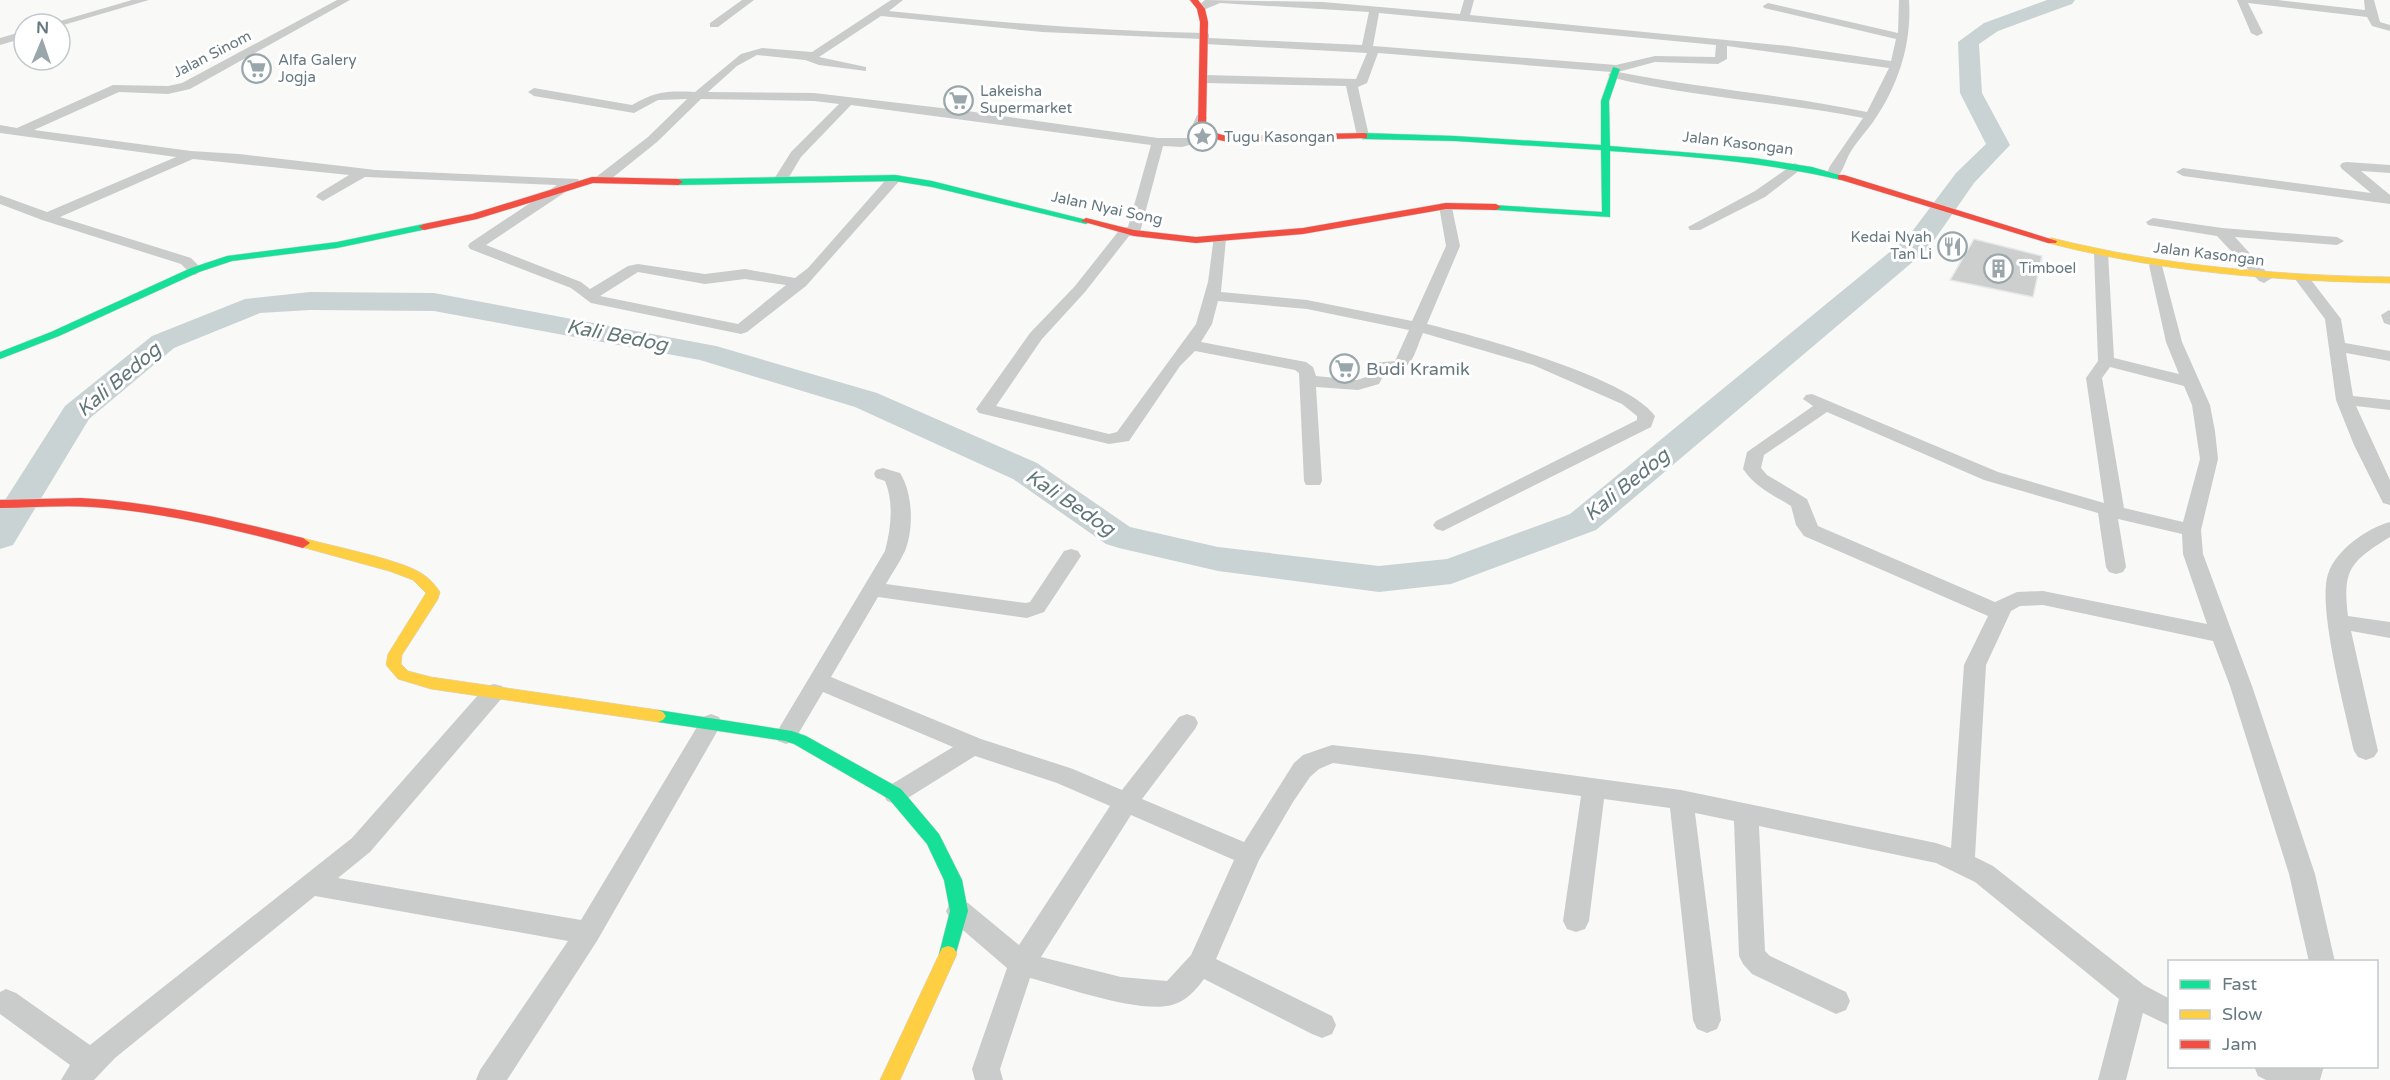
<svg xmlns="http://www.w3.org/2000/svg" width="2390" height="1080" font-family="'Varela Round',sans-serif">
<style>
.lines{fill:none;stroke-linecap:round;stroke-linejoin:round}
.river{fill:#c9d3d4;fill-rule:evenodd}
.building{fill:#cdcfcf;stroke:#e8e8e8;stroke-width:1.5}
.fast-casing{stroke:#d4d5d5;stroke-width:1}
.slow-casing{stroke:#d4d5d5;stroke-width:1}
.jam-casing{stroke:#d4d5d5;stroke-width:1}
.street{fill:#cacccc;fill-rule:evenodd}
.fast{fill:#16e098;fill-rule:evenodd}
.slow{fill:#ffcf43;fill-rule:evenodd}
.jam{fill:#f24e42;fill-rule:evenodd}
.labels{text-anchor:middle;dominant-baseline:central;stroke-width:6;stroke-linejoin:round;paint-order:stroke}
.far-street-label{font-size:15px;fill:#667980;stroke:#fff}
.far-poi-label{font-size:15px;fill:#667980;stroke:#fff;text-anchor:start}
.poi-label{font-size:18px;fill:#667980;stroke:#fff;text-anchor:start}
.water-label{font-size:20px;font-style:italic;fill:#627779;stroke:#fff}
</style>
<rect width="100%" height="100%" fill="#f9f9f8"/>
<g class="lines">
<path class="river" d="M2047 0H2075L2072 4 1998 31 1979 44 1982 93 2010 145 1974 183 1928 249 1596 530 1451 584 1379 592 1218 571 1119 548 1106 544 1013 479 855 407 700 360 434 311 310 310 260 313 174 348 89 419 13 545 0 549V508L65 406 152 336 245 299 310 292 434 293 716 346 877 393 1037 463 1130 527 1218 547 1379 566 1447 559 1570 514 1908 237 1956 173 1986 144 1960 93 1958 42 1984 23Z"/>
</g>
<path class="building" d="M1974 239 2042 256 2033 297 1950 280Z"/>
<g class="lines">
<defs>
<path id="fast" d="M1613 67 1620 69 1609 101 1610 146 1754 158 1812 167 1846 177 1841 180C1765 162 1688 156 1610 151V217L1496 210 1493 209V205L1602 212 1601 150 1455 141 1364 139 1360 136 1364 133 1455 136 1601 145V101Z
M895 175 932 181 1091 221 1086 224 932 187 895 181 678 185 673 182 678 179Z
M424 224 427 225V229L337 248 232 261 199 272 59 336 0 359V352L51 332 191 268 227 256 337 242Z
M658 710 792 731 806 736 901 789 939 834 962 880 968 911 954 960 948 962 942 960 939 954 950 911 944 880 927 844 889 799 794 744 785 741 658 722 653 720 650 716 653 712Z"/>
<path id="slow" d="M2052 238C2164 266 2275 275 2390 277V283C2274 281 2161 272 2048 243V239Z
M303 538C330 546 405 560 424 575 430 579 436 586 440 592L438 599 402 655 401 664 408 671 431 677 658 710 663 712 666 716 663 720 658 722 431 689 398 679 386 665 388 654 426 593 413 580 389 571 298 546 296 543Z
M948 946 954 948 957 954 900 1080H880L942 948Z"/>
<path id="jam" d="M1190 0H1198L1205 9 1208 22 1206 125C1213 133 1220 135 1230 136L1364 133 1367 134V138L1230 142C1216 140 1206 137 1198 125L1200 22 1197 9Z
M1838 175H1844L2057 241 2056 243H2048L1838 179Z
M592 177 678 179 683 182 678 185 593 183 477 219 424 230 419 227 424 224 472 214Z
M1446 203 1496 204 1501 207 1496 210 1446 209 1303 234 1196 243 1134 236 1081 221 1086 218 1134 230 1196 237 1303 228Z
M81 498C156 502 230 520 303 538L310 543 303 548C234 529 163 512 92 507 61 505 30 508 0 508V500Z"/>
</defs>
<use href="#fast" class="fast-casing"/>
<use href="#slow" class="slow-casing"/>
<use href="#jam" class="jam-casing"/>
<path class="street" d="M132 0H149L60 26V24H50Z
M337 0H350L190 89 168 94 119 92 34 130 191 151 239 154 376 170 578 179 580 182 578 185 567 186V191L486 245 581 282 590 289 628 266 638 264 705 274 745 269 795 278 808 268 890 175H900L902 178 806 286 747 332 741 334 591 303 571 288 470 249 468 246 470 243 557 185 365 177 323 201 316 197 318 194 349 175 193 159 60 217 191 258 203 270 195 275 190 273 181 264 42 220 0 204V195L47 212 176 157 0 133V125L17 128 113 85 168 86 182 83ZM638 272 705 284 745 279 786 285 738 324 600 296Z
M742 0H754L718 27H710V23Z
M891 0H903L889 11C994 22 1099 31 1205 33L1209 34V38L1362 45 1369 12 1220 3 1201 11 1196 8 1205 0 1323 2 1460 14 1464 0H1474L1470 15 1788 46 1891 61 1896 39 1764 8 1763 6 1768 3 1898 33 1899 0H1909C1912 42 1899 84 1875 119 1867 131 1857 141 1850 153 1845 161 1842 177 1833 179L1826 175 1830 166 1863 118C1779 101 1693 98 1610 77L1608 75 1611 72 1378 53 1367 83 1358 87 1369 136 1363 140 1357 136 1346 86 1205 83 1199 79 1205 75 1356 79 1367 53 1205 44 1201 43V39L1042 32 881 16 819 57 866 67V71L819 65 805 60 757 55 737 66 708 92 814 93 967 111 1158 138H1187L1197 115H1205L1207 118 1197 143 1182 147 1163 146 1139 236H1129L1085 292 1042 339 996 406 1109 434 1117 432 1196 324 1208 282 1214 236H1224L1226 239 1221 292 1307 300 1412 321 1446 246 1439 206 1441 203H1451L1460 246 1427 324C1476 336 1628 377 1655 416L1651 427 1443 531 1436 529 1433 525 1436 521 1637 420V416L1622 404 1533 365 1423 333C1413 356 1413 372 1385 372L1379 384 1358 390 1316 387 1322 481 1320 485H1306L1304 481 1299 373 1295 370 1195 351 1180 366 1129 441 1109 444 979 413 976 409 1030 333 1075 286 1121 228 1128 227 1151 145 851 105 801 157 786 182 781 183 774 179 791 152 839 104 814 101 701 99 657 142 606 183H596L594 180 596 177 648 137 687 99 658 100 634 113 534 96 528 92 534 88 632 105C656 91 668 91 695 92L741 54 762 48 812 52ZM1379 13 1716 45 1715 57 1655 56 1616 65 1373 46ZM1727 46 1889 68 1867 112C1784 95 1700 88 1618 72L1655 62 1718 64 1727 59ZM1218 301 1307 309 1409 330 1395 361 1373 363 1366 377 1357 380 1316 376 1313 367 1306 362 1201 342 1212 324Z
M2237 0H2278L2365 10 2364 0H2374L2380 22 2390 25V31L2372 26 2367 17 2248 3 2263 33 2257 36 2251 33Z
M24 31V38L0 45V38Z
M2347 162 2390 165V173L2361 171 2390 195V204L2183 176 2176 172 2183 168 2371 193 2342 169 2340 166 2342 163Z
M1795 163 1802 167 1800 170 1765 197 1700 230H1690L1688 227 1755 191Z
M2153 218 2222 228 2337 237 2344 241 2337 245 2235 237 2272 278 2264 283 2259 281 2217 236 2148 225 2146 222Z
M2101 249 2108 253 2114 358 2179 374 2166 342 2149 265 2156 261 2161 262 2182 342 2210 405 2215 431 2218 459 2201 530 2203 554 2252 686 2315 874 2335 962H2309L2289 874 2230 686 2213 641 2043 605 2020 606 2011 611 1986 665 1975 857 1993 866 2144 985 2170 999V1026L2143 1013 2126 1080H2098L2119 999 1975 882 1936 863 1759 826 1765 951 1770 956 1846 992 1850 1001 1846 1010 1836 1014 1752 974 1743 964 1739 956 1734 821 1695 813 1721 1020 1717 1029 1707 1033 1697 1029 1693 1020 1670 808 1604 799 1589 921 1585 929 1576 932 1567 929 1563 921 1581 796 1333 763 1319 769 1310 777 1293 802 1259 860 1216 959 1332 1016 1336 1025 1332 1034 1322 1038 1312 1034 1204 979C1195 991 1186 1001 1172 1005 1140 1014 1064 987 1030 978L1000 1069 1003 1080H975L972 1069 1007 968 950 919 946 911 950 903 959 900 968 903 1019 945 1110 806 1057 783 975 756 903 801 895 804 887 801 883 794 887 787 953 747 823 692 794 741 786 744 778 741 775 735 885 551C891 528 894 503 885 481L876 478 874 474 876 470 883 468 900 473C913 493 914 529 905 551 900 562 892 573 886 584L1026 603 1030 602 1064 551 1071 549 1078 551 1081 556 1044 612 1027 618 878 597 831 677 981 739 1073 769 1122 790 1179 717 1187 714 1195 717 1198 723 1195 729 1142 799 1244 842 1294 763 1303 755 1332 745 1423 755 1681 790 1936 843 1951 848 1964 665 1988 616 1804 536 1796 525 1791 506C1773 495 1755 487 1743 469L1747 452 1813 406 1803 399 1806 395 1812 394 1998 472 2104 503 2086 378 2098 361 2094 253ZM2110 367 2184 386 2192 405 2200 459 2183 522 2124 508 2102 378ZM1827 412 1984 480 2098 513 2106 567 2109 572 2116 574 2123 572 2126 567 2118 519 2182 534 2183 554 2207 624 2043 591 2017 592 1995 602 1818 526 1807 499 1767 475 1761 468 1764 455ZM1131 815 1234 860 1191 955 1167 981 1121 977 1041 957Z
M2303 274 2308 276 2341 319 2345 343 2390 351V361L2346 353 2353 396 2390 400V410L2356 406 2390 480V505L2383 503 2354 445 2336 400 2325 319 2295 279Z
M2389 310 2390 311V325L2384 323 2381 315Z
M2390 522V537C2351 561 2342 569 2348 616L2390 622V638L2351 631 2378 751 2374 757 2366 760 2358 757 2354 751C2346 713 2317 607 2328 574 2336 550 2367 528 2390 522Z
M494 684 502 686 505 692 502 698 370 852 338 878 581 920 703 717 711 714 719 717 722 723 597 941 507 1080H476L480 1070 568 941 315 896 115 1058 94 1080H61L70 1065 0 1014V992L6 989 16 993 90 1045 352 838 486 686Z
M2254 1066H2324L2320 1080H2266L2258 1076Z"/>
<use href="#fast" class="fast"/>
<use href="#slow" class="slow"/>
<use href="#jam" class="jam"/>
</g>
<defs>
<symbol id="supermarket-ring" viewBox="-11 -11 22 22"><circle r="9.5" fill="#fff" stroke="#99a6aa" stroke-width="1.5"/><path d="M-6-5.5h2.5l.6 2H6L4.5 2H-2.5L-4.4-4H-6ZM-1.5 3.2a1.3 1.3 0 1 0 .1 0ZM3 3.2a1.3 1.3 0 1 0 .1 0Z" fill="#99a6aa"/></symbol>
<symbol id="sight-ring" viewBox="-11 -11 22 22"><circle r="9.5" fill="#fff" stroke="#99a6aa" stroke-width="1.5"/><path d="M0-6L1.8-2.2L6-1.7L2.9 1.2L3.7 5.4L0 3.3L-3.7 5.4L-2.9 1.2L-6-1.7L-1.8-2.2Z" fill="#99a6aa"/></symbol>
<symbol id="restaurant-ring" viewBox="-11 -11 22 22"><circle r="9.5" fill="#fff" stroke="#99a6aa" stroke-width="1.5"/><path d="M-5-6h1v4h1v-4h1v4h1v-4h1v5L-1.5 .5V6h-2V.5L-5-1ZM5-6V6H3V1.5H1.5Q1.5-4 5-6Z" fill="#99a6aa"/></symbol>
<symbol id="building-ring" viewBox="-11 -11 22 22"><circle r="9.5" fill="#fff" stroke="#99a6aa" stroke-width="1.5"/><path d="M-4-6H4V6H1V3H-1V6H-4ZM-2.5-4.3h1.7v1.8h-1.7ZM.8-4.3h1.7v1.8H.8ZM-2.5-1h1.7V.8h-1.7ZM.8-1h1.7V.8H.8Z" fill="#99a6aa"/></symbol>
</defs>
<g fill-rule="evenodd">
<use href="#supermarket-ring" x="240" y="52" width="33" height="33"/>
<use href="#supermarket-ring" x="942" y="84" width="33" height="33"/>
<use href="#sight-ring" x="1186" y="120" width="33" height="33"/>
<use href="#restaurant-ring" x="1936" y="230" width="33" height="33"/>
<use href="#building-ring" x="1982" y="252" width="33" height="33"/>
<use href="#supermarket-ring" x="1328" y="352" width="33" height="33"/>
</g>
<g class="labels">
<g class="far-street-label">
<text transform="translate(212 54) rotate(-27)">Jalan Sinom</text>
<text transform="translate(1738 143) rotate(7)">Jalan Kasongan</text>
<text transform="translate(1107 208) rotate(12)">Jalan Nyai Song</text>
<text transform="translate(2209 254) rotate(7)">Jalan Kasongan</text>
</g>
<g class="far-poi-label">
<text x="278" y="60">Alfa Galery<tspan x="278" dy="17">Jogja</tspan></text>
<text x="980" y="91">Lakeisha<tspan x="980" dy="17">Supermarket</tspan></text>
<text x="1224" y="137">Tugu Kasongan</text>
<text x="1932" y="237" text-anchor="end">Kedai Nyah<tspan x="1932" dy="17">Tan Li</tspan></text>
<text x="2019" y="268">Timboel</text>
</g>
<g class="poi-label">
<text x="1366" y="369">Budi Kramik</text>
</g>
<g class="water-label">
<text transform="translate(617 336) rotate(11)">Kali Bedog</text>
<text transform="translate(119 380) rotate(-40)">Kali Bedog</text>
<text transform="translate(1627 485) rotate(-39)">Kali Bedog</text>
<text transform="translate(1070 503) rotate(34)">Kali Bedog</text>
</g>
</g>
<rect x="2168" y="960" width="210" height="108" fill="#ffffff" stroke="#c2c9cc" stroke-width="1.5"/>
<rect x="2180" y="980" width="30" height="9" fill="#16e098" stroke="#c2c9cc" stroke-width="1.5"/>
<text x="2222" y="990" font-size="18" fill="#667980">Fast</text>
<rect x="2180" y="1010" width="30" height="9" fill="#ffcf43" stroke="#c2c9cc" stroke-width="1.5"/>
<text x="2222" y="1020" font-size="18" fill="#667980">Slow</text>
<rect x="2180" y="1040" width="30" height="9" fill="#f24e42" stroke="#c2c9cc" stroke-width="1.5"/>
<text x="2222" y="1050" font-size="18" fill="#667980">Jam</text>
<g transform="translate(42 42) rotate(2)"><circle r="28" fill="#ffffff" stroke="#c2c9cc" stroke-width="1.5"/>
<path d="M0-4.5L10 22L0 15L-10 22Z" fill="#99a6aa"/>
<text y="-9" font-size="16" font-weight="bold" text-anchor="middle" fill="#667980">N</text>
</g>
</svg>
